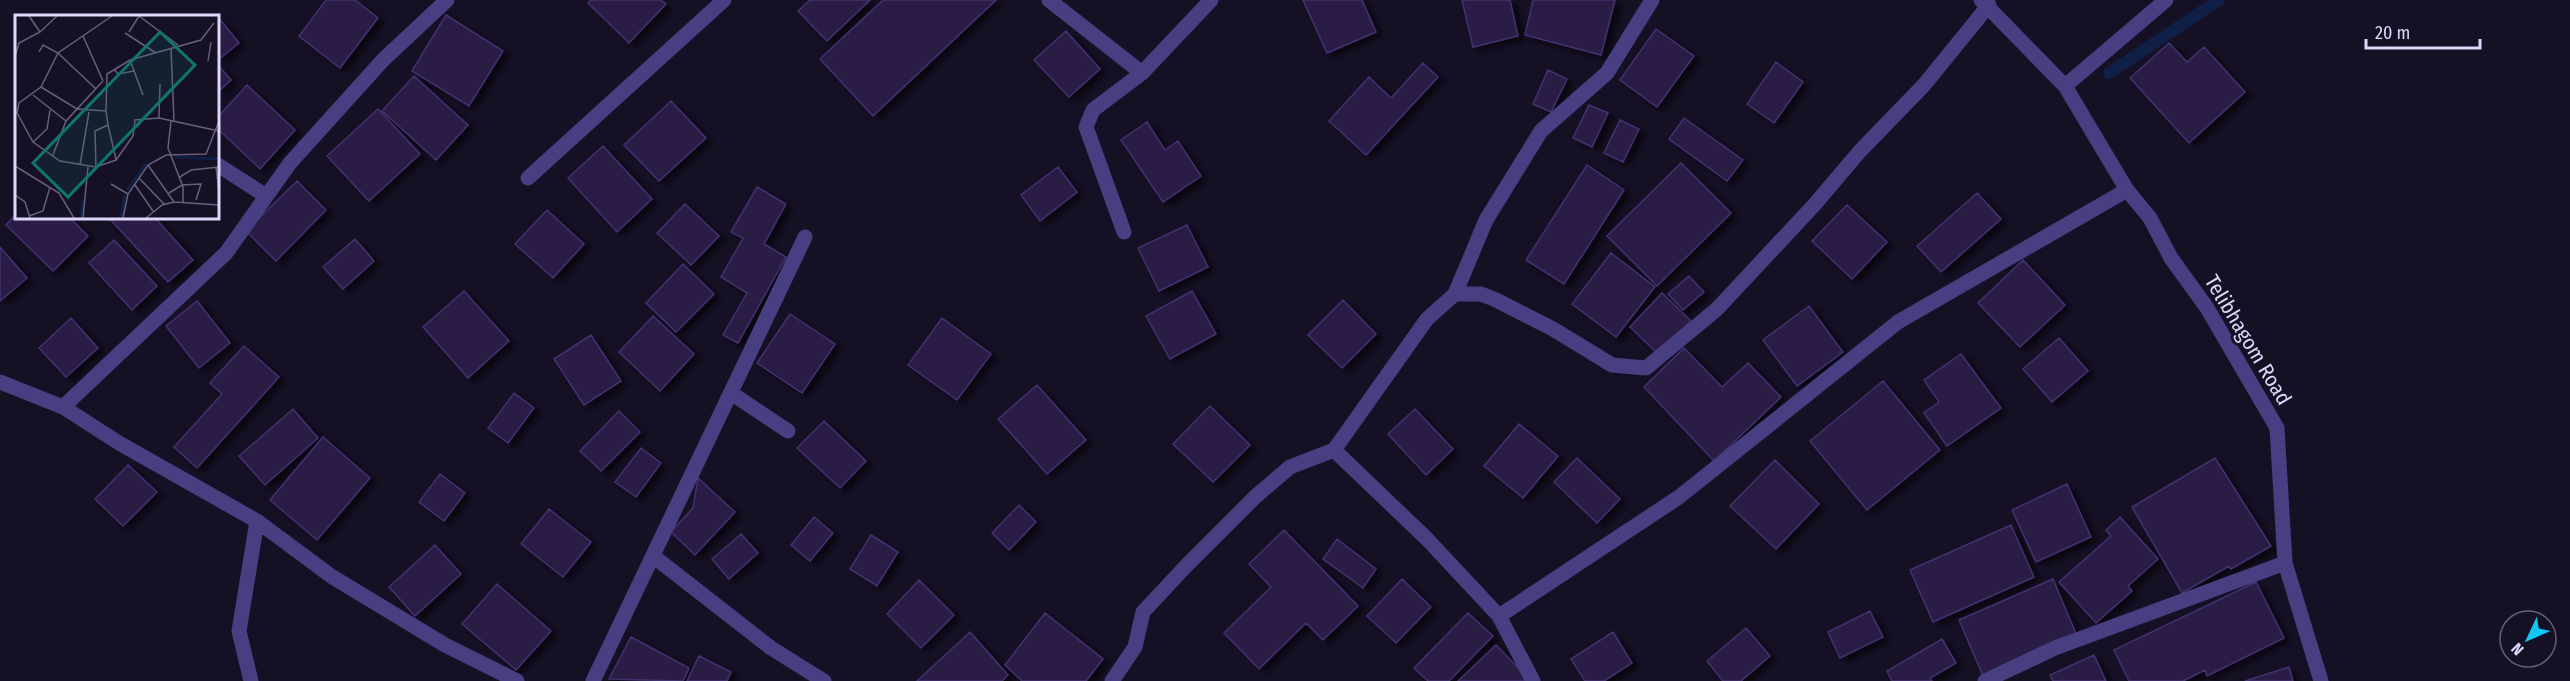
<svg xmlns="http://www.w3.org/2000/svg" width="2570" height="681" font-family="'Fira Sans Condensed',sans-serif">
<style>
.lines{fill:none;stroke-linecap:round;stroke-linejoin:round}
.stream{stroke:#0f1f45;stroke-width:12}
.building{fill:#291e45;stroke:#43316f;stroke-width:1.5;filter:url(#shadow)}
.street{stroke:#473f81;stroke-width:15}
.labels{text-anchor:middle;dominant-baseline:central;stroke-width:6;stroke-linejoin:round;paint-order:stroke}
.street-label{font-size:21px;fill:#ded7fc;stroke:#161025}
.inset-river{fill:none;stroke:#0f1f45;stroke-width:3}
.inset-road{fill:none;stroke:#66607b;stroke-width:1.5}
.view{fill:#0f766e;fill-opacity:0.15;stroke:#0f766e;stroke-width:3}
.inset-edge{fill:none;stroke:#ded7fc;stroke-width:3}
</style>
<defs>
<filter id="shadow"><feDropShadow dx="6" dy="4" stdDeviation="3" flood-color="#0009"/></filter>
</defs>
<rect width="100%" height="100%" fill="#161025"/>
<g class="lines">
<path class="stream" d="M2109 73 2219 0"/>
</g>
<path class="building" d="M326 0H355L378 18 340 68 299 36Z
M591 0H661L666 4 629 43 588 3Z
M810 0H870L827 41 798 11Z
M883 0H996L873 116 820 59Z
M1303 0H1362L1376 32 1327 53Z
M1462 0H1510L1518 36 1473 47Z
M1533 0H1615L1601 55 1525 35Z
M446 15 503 51 469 106 412 71Z
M218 17 239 43 218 60Z
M1656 29 1694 56 1657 107 1620 80Z
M1066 31 1100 69 1069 97 1034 60Z
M2169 43 2187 62 2204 47 2245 92 2189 143 2130 78Z
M1776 62 1803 82 1774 123 1747 104Z
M1423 63 1438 77 1366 155 1329 121 1369 77 1391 98Z
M218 65 231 80 218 92Z
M1548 70 1567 79 1551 112 1533 104Z
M414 76 468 125 436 160 382 111Z
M247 85 295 130 260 169 218 129V117Z
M671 101 706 138 659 181 624 145Z
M1589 105 1608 113 1592 147 1573 138Z
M378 109 420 154 369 201 327 156Z
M1684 118 1743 160 1727 181 1669 139Z
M1620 120 1639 129 1623 162 1604 153Z
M1147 122 1165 150 1178 141 1201 176 1163 202 1121 140Z
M603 146 652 199 617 232 568 178Z
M1681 163 1731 213 1657 286 1607 236Z
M1587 165 1624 190 1564 284 1526 260Z
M1058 167 1077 192 1040 221 1021 195Z
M297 181 326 210 276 261 246 231Z
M757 187 786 204 764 244 786 257 738 343 723 335 747 293 721 277 743 238 731 232Z
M1977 193 2001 219 1941 272 1917 246Z
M685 204 719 236 691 265 657 233Z
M1847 205 1887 242 1852 279 1812 241Z
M547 210 584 244 553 278 515 244Z
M16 214V218H70L88 236 53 271 6 225Z
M109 218H155L193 260 168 282Z
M1187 225 1208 267 1159 291 1138 248Z
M355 239 374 261 343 289 323 267Z
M114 240 157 286 132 310 89 263Z
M0 247 27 278 0 301Z
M1611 253 1655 287 1616 337 1572 304Z
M2023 260 2065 305 2020 347 1978 303Z
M683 264 714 294 676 332 646 303Z
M1689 276 1704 292 1683 310 1668 294Z
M464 291 509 341 468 378 423 327Z
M1192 291 1216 334 1170 359 1146 316Z
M1662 293 1691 321 1659 355 1630 327Z
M1343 300 1376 334 1342 368 1308 335Z
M197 301 230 343 199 368 166 326Z
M1809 306 1843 352 1797 386 1763 340Z
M790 314 835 344 802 393 757 363Z
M653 316 694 354 660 391 619 352Z
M71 318 98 348 66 377 39 348Z
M942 318 991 354 957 400 908 365Z
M591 335 621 381 584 405 554 359Z
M2059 338 2088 371 2052 402 2023 369Z
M244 346 279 377 197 468 174 447 222 394 210 383Z
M1684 348 1722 387 1748 363 1781 397 1714 461 1644 387Z
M1961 354 2001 408 1947 446 1924 413 1939 402 1924 380Z
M1883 381 1940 450 1867 510 1810 441Z
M1037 385 1086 440 1047 474 998 419Z
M514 393 534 408 508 443 488 428Z
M1210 406 1250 445 1213 482 1173 444Z
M293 409 318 438 265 485 239 456Z
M1415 409 1453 449 1426 475 1388 434Z
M619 411 640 432 601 471 580 451Z
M824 421 866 461 840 488 797 448Z
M1519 424 1558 456 1523 498 1484 466Z
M323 437 370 478 317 540 270 500Z
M641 448 661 463 636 497 615 482Z
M1577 458 1620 499 1597 523 1554 482Z
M2215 458 2271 546 2231 569 2229 566 2182 593 2132 507Z
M1775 460 1819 504 1776 549 1730 506Z
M128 465 157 492 123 526 95 499Z
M440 474 465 493 444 521 419 502Z
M698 478 735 512 695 555 671 532 693 508Z
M2067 484 2091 537 2036 562 2012 510Z
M1019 505 1036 522 1009 550 992 533Z
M549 509 591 542 563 577 521 544Z
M814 517 833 533 810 561 791 545Z
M2120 517 2158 559 2128 586 2132 591 2096 623 2059 582 2111 536 2106 530Z
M2011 525 2034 577 1933 622 1910 570Z
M1284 530 1358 606 1323 640 1306 623 1259 669 1224 633 1271 587 1249 564Z
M741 534 758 553 729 579 712 559Z
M871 535 898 552 877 586 850 569Z
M1337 539 1376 569 1363 588 1323 559Z
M435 545 461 574 415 616 389 587Z
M1402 579 1431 607 1396 643 1367 616Z
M2053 579 2077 636 1983 676 1959 620Z
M919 580 954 615 921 648 887 614Z
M2256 582 2284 638 2207 676 2205 670 2183 681H2129L2114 650Z
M497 584 551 631 516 670 462 624Z
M1870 611 1883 637 1840 658 1828 632Z
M1045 613 1103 659 1086 681H1022L1005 665Z
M1468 613 1493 636 1449 681H1428L1414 668Z
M1746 628 1770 656 1741 681H1723L1707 661Z
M970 632 1008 675 1002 681H917Z
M1613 632 1632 663 1604 681H1585L1571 659Z
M631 637 689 668 683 681 609 679Z
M1942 639 1956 663 1930 678 1932 681H1892L1887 671Z
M1496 645 1528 678 1525 681H1458Z
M2094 655 2106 681H2053L2050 675Z
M699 656 731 672 727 681H687Z
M2289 667 2293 681H2245Z"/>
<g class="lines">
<path class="street" d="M1049 0 1142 73 1211 0
M1981 0 2065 86 2127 190 2150 218 2171 258 2207 308 2277 428 2285 563 2321 681
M2065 86 2166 0
M218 165 266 196
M528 178 724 0
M1124 232 1086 127 1093 110 1142 73
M1455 294 1486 220 1541 131 1607 73 1652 0
M0 382 63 407 119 443 257 521 331 576 445 645 517 681
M731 393 788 431
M63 407 226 253 290 163 383 60 447 0
M1334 450 1427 319 1455 294H1481L1494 299 1553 329 1612 365 1646 368 1717 309 1815 204 1860 151 1924 85 1989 5
M653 556 771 648 824 681
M1499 616 1679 497 1898 322 2127 190
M251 681 239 631 257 521
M593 681 805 237
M1112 681 1135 647 1143 612 1186 566 1255 497 1290 467 1334 450 1427 539 1499 616 1533 681
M1985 681 2055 648 2285 563"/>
</g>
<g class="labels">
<g class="street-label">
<text transform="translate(2248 340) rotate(59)">Telibhagom Road</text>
</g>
</g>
<g transform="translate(15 15)">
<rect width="204" height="204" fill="#161025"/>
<path class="inset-river" d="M160 142 204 144M112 175 131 149M66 203 68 185M106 203 110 180"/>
<path class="inset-road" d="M14 1 25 17M97 1 43 38 26 72 4 88 2 98 18 127 45 146 81 152 101 145 118 121 120 105 144 103 204 116M124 1 163 30M114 17 124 1M110 18 141 38M68 21 88 66M156 33 159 106M24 37 28 30 43 38 81 74M0 42 4 28 25 17 42 1M115 45 128 80M193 46 196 27M99 54 103 59 119 56M26 72 62 94 91 96 92 59 115 45 186 25 199 8M18 80 51 106M144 103 145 69M156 106 153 133 168 172V187M93 110 101 144M18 127 32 114 35 95M38 140 51 106 88 66M65 150 74 97M133 150 159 187M0 151 44 178 59 203M81 152 80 116 93 110 91 96M201 152 204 177M165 162 176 155 204 152M124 163 149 189M96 169 113 179M120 170 138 196M154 178 167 170 186 169 181 185M0 180 10 187 15 203M14 201 28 196 35 172M68 203 73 152M108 203 113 179 133 150 151 140 191 139 204 106M131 203 147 190 159 187 204 190"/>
<path class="view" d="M145 17 180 50 53 182 18 148Z"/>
<rect width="204" height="204" class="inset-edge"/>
</g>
<g transform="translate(2528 639) rotate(226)"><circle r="28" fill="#161025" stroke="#66607b" stroke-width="1.5"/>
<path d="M0-4.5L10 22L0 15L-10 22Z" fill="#0fc7f0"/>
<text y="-9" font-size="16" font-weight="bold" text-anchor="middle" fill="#ded7fc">N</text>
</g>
<path d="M2366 39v9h114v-9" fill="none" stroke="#ded7fc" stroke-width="3"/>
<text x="2375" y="39" font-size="18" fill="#ded7fc" stroke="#161025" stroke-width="4.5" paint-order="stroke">20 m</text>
</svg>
